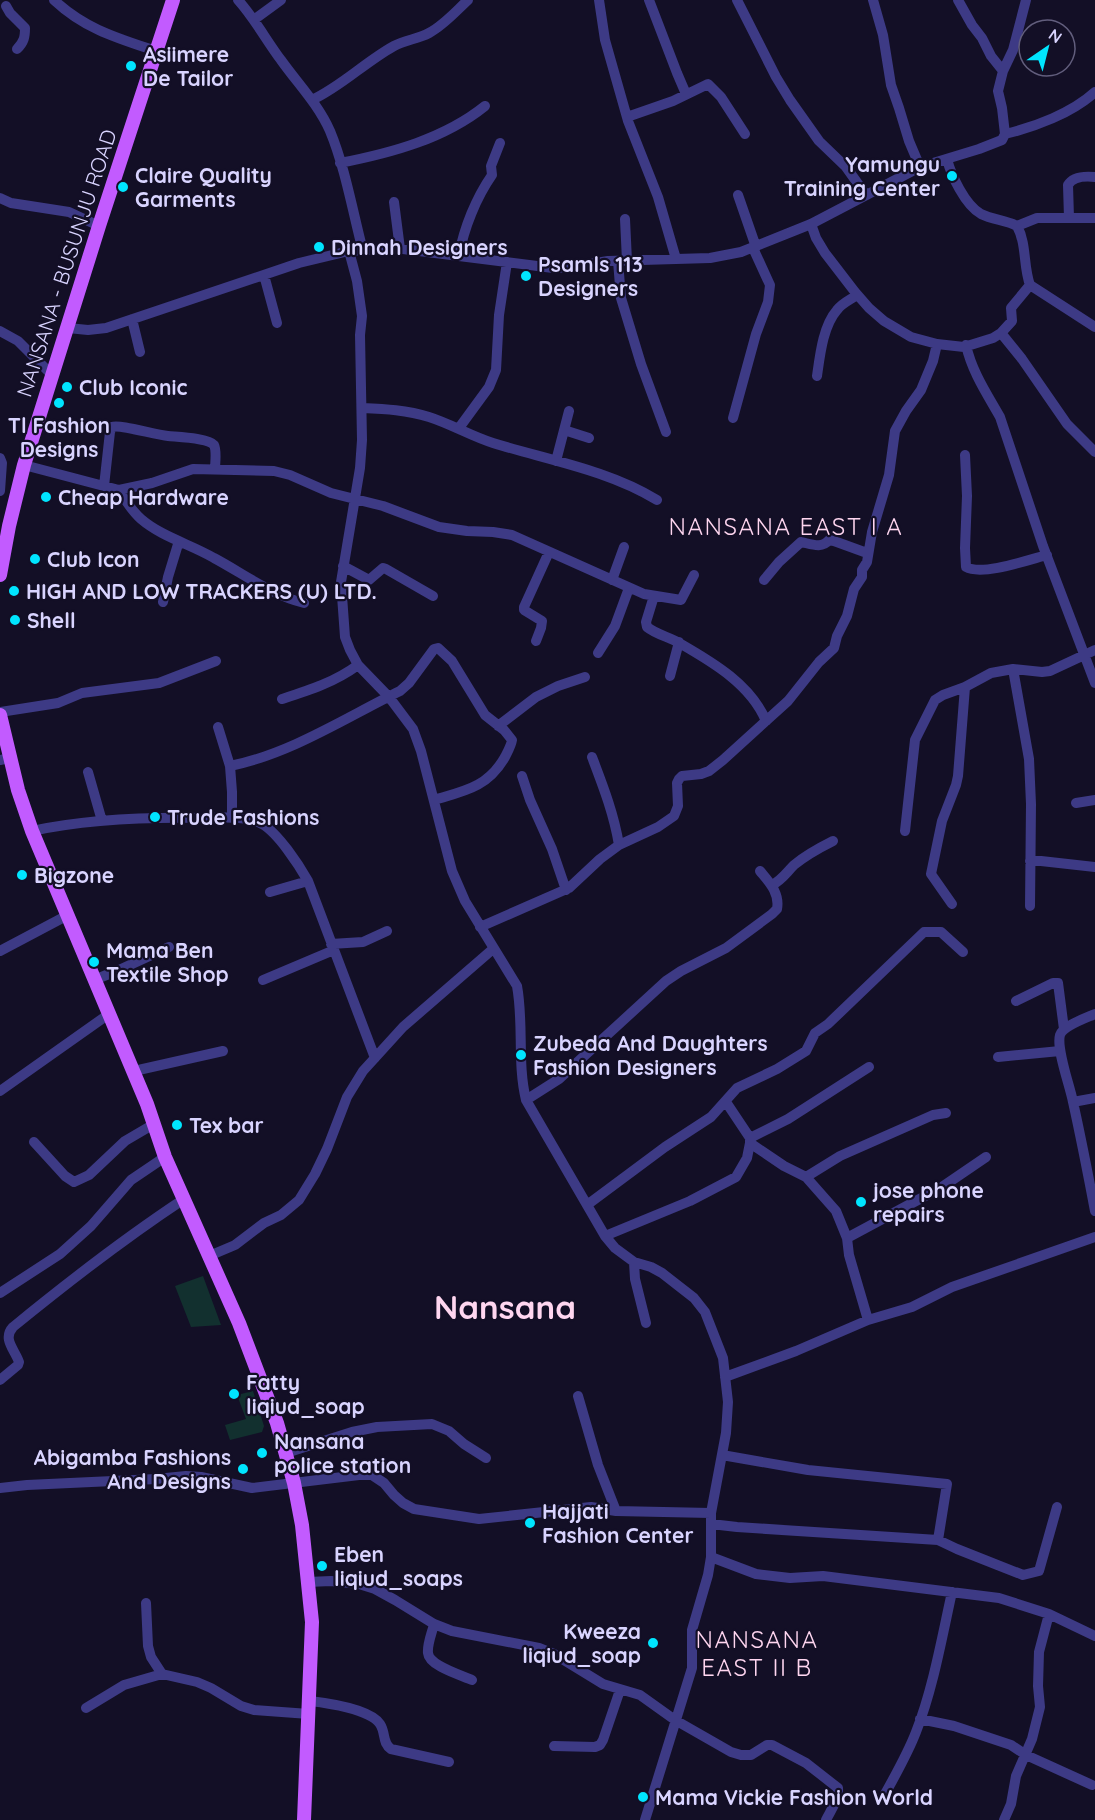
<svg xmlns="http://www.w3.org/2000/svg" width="1095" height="1820" font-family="Quicksand,sans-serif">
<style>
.green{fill:#12302f}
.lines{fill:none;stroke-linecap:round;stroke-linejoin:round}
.minor{stroke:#3d3a85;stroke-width:10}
.major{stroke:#c25bff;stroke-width:14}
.poi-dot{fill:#00e5ff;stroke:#130f26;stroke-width:2}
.labels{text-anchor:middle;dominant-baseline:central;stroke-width:4.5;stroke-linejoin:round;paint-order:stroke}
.poi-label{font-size:21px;font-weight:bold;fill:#d9d4ff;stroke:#130f26;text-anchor:start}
.street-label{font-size:21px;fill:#d9d4ff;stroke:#130f26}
.quarter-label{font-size:24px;letter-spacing:1.5px;fill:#ffd6f0;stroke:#130f26}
.town-label{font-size:33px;font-weight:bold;fill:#ffd6f0;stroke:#130f26}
</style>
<rect width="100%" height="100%" fill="#130f26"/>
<path class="green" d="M203 1276 221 1325 191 1327 175 1286Z
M253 1391 264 1426 262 1432 230 1440 225 1425 246 1419 237 1395Z"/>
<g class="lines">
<path class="minor" d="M54 0C85 29 117 38 156 51
M238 0C255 19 266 40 281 60 298 84 318 104 330 131 345 167 353 213 363 251
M599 0 605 40 628 121 658 197 676 259
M649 0 677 73 686 94
M737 0 776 77 790 100 819 141 846 167 866 195
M873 0 883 35 891 85 899 108 909 141 920 167
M958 0 972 25 982 38 991 56 1003 71
M6 6 10 13 25 28C25 37 24 42 17 49
M255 19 281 0
M312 100C342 86 365 62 394 46 405 40 418 39 429 33 444 25 456 11 468 0
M627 117 673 101 708 84 721 97 745 134
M1005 134 1002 108 998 91 1003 71 1013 50 1026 0
M947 159C951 175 965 205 981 214 993 220 1006 220 1017 226 1027 244 1023 266 1030 285L1095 327
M340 163C391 153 444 139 485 106
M738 195 756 247
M0 198 11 203 69 212 99 226
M394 202 400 249
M1069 218 1068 185C1073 176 1085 176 1095 177
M625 219 627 261
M811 224 816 238 825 253 855 292 869 308 884 321 911 337 937 344 964 347 993 338 1001 333 1012 321 1011 308 1030 285
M1017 226 1037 218H1095
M349 251 357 281 362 316 360 335 362 440 360 468 341 582 345 637 350 650 358 665 389 697 413 729 421 751 452 871 465 901 517 986C524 1024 517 1063 526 1100L605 1236 615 1248 634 1262 651 1267 662 1273 694 1298 705 1312 723 1358 728 1402 726 1433 711 1513V1557L708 1575 692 1630V1668L645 1820
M459 255C464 228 476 198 492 175L491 166 500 143
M618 261 621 298 641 364 666 432
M264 275 277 323
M132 319 140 352
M68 328 88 330 106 328 299 263 349 251 395 248 553 268 572 267 608 261 710 258 741 252 811 224 920 167 979 149 1002 140 1005 134C1035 127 1072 113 1095 92
M0 331 18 341 52 375
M1001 333 1022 359 1067 424 1095 452
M966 345C972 372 987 394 1000 417L1043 546 1095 683
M817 376C820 355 823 326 837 310 842 303 850 300 857 295
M362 408C385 409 407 410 429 417 451 424 471 436 493 443 548 460 608 470 657 500
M733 418 756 334 768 302 770 285 753 248
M459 428 489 387 496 370 499 315 507 262
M564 430 589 438
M965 455 967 496 965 548 966 567C982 576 1028 560 1047 555
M0 458 2 463 0 491
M556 461 569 411
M24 465 119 490 152 483 193 469 274 471 290 475 331 493 383 506 439 527 467 531 493 532 512 535 644 594 681 600 694 575
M104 486 110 432 112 427C120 424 155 435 168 436 177 437 208 438 214 445 217 451 215 463 215 469
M119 490C125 500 132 511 141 519 162 537 190 544 214 558 244 574 271 595 304 603
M343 566 369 580 383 568 386 569 433 596
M612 580 624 547
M764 580 779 562 801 542C811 544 822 549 829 540L834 541 867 553
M654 596 646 622 647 627C657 635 670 637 681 644 714 663 751 685 766 721
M163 602 168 577 179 541
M536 641 541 628 542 621 524 610V607L549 552
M598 653 615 626 629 588
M1013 669 1029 759 1031 804 1030 906
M670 676 679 642
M282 699C310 690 335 682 358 665
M0 712 58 703 82 693 159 683 216 661
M498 726 536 697 558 686 585 677
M218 727 230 766
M592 757C603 786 614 814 619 845
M0 760 9 758
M88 772 102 821
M522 776 530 800 552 849 566 890
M1076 803 1095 800
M232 818V792L230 766C290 754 345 718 400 691L409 683 434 649 438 648 452 661 485 715 504 730 512 740C511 746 508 751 505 757 488 787 465 791 434 800
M32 831C88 819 145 817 202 818 220 818 245 815 262 824 278 833 299 865 308 881L375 1058
M905 831 915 740 935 700 943 695 965 687 991 673 1013 669 1042 672 1050 671 1095 650
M1030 861H1041L1095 867
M772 885C782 880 786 873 794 865 806 855 819 848 833 841
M270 892 308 881
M952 904 931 874 942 821 956 785 958 776 965 687
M480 927 569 888 600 859 619 845 658 827 674 816 678 806 677 783 679 779 682 776 701 774 709 771 723 760 788 701 819 662 834 648 837 636 847 616 854 589 862 577V570L867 562 872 532 889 475 895 431 906 411 921 390 933 361 937 344
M331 944 363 942 387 931
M0 951 68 915
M94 980 119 970 169 947
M263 980 334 950
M1016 1001 1053 983H1058L1064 1029
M1095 1014C1086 1018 1063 1026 1060 1035 1056 1049 1070 1086 1073 1102 1081 1138 1088 1174 1095 1211
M998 1057 1060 1051
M134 1071 223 1051
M0 1091 109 1014
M526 1100 559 1079 666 981 681 971 726 948 772 914 777 909C780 893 769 882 760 871
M1073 1102 1095 1098
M750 1138 788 1119 869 1067
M34 1142 65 1176 74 1182 89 1175 125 1141 154 1124
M750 1143 784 1166 806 1177 836 1211 847 1238 849 1255 868 1320
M806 1177 840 1156 933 1115 946 1113
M587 1205 665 1147 711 1117 737 1088 777 1069 806 1051 815 1033 828 1024 924 932H941L963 952
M605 1236 690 1201 736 1177 747 1158 750 1143V1138L726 1102
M847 1238 942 1187 986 1157
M209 1256 235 1245 264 1223 281 1215 299 1200 315 1174 327 1149 347 1097 363 1071 403 1027 493 949
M634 1262 635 1279 646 1323
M0 1293 60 1254 91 1226 131 1180 165 1157
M725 1377 796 1351 868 1320 912 1307 952 1287 1095 1237
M0 1380 18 1365 19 1362C15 1350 2 1339 13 1327 68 1282 125 1238 184 1199
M578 1396 598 1465 616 1511
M286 1453 352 1432 377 1427 432 1424 449 1431 464 1444 486 1458
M722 1455 808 1470 947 1484 938 1540
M0 1488 27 1485 156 1479 186 1476 201 1477 252 1488 359 1475H372L384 1483 394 1495 403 1503 414 1509 479 1519 591 1507 616 1511 711 1513
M711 1524 737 1527 938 1540 957 1549 1023 1575 1039 1571 1057 1507
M711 1557 756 1574 790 1578 823 1576 999 1598 1049 1614 1095 1636
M308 1582 331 1581 359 1584 375 1589 395 1600 434 1624 452 1631 539 1648 554 1654 603 1684 640 1695 675 1720 731 1752 741 1755H751L767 1745H772L806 1763 838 1788C839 1799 831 1810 826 1820
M146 1603 148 1646 151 1657 162 1674 197 1682 211 1688 241 1706 254 1710 309 1714
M434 1624C432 1633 427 1644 428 1653 429 1666 461 1675 472 1680
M310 1701C327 1703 370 1709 380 1724 386 1733 382 1743 391 1749L449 1762
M86 1708 124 1685 162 1674
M920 1719 954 1726 1011 1745 1026 1755 1092 1785
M554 1746 595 1747 600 1745 603 1740 620 1690
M885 1794C896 1774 908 1753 916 1732 933 1689 942 1637 952 1592
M1004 1820 1011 1804 1016 1776 1032 1739 1040 1707 1038 1686 1039 1652 1049 1614"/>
<path class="major" d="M0 575 9 526 24 465 99 226 173 0
M0 715 18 790 32 831 147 1104 165 1157 239 1323 277 1423 294 1483 302 1525 312 1622 304 1820"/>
</g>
<g class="poi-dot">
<circle cx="131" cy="66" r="6"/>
<circle cx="952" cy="176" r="6"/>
<circle cx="123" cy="187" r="6"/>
<circle cx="319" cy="247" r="6"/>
<circle cx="526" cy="276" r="6"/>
<circle cx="67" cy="387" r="6"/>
<circle cx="59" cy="403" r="6"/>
<circle cx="46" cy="497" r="6"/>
<circle cx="35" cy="559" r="6"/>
<circle cx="14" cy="591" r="6"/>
<circle cx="15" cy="620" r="6"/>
<circle cx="155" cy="817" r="6"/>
<circle cx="22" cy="875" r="6"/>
<circle cx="94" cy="962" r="6"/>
<circle cx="521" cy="1055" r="6"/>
<circle cx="177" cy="1125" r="6"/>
<circle cx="861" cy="1202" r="6"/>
<circle cx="234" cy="1394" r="6"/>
<circle cx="262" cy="1453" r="6"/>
<circle cx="243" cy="1469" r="6"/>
<circle cx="530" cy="1523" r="6"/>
<circle cx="322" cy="1566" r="6"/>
<circle cx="653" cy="1643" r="6"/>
<circle cx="643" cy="1797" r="6"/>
</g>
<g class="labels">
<g class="poi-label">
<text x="143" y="54">Asiimere<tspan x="143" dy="24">De Tailor</tspan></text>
<text x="940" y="164" text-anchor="end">Yamungu<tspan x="940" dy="24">Training Center</tspan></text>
<text x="135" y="175">Claire Quality<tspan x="135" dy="24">Garments</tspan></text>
<text x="331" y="247">Dinnah Designers</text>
<text x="538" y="264">Psamls 113<tspan x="538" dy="24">Designers</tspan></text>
<text x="79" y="387">Club Iconic</text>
<text x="59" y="425" text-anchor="middle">Tl Fashion<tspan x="59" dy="24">Designs</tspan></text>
<text x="58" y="497">Cheap Hardware</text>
<text x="47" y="559">Club Icon</text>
<text x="26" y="591">HIGH AND LOW TRACKERS (U) LTD.</text>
<text x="27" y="620">Shell</text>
<text x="167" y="817">Trude Fashions</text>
<text x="34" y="875">Bigzone</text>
<text x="106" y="950">Mama Ben<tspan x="106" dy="24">Textile Shop</tspan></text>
<text x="533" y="1043">Zubeda And Daughters<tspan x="533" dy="24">Fashion Designers</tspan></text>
<text x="189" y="1125">Tex bar</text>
<text x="873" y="1190">jose phone<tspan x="873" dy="24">repairs</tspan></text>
<text x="246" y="1382">Fatty<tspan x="246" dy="24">liqiud_soap</tspan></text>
<text x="274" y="1441">Nansana<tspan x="274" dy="24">police station</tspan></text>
<text x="231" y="1457" text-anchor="end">Abigamba Fashions<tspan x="231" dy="24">And Designs</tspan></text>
<text x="542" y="1511">Hajjati<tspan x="542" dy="24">Fashion Center</tspan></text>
<text x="334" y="1554">Eben<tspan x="334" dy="24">liqiud_soaps</tspan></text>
<text x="641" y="1631" text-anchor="end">Kweeza<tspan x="641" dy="24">liqiud_soap</tspan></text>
<text x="655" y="1797">Mama Vickie Fashion World</text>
</g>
<g class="street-label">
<text transform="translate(66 263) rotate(-72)">NANSANA - BUSUNJU ROAD</text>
</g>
<g class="quarter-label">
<text x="786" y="526">NANSANA EAST I A</text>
<text x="757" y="1639">NANSANA<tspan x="757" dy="28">EAST II B</tspan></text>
</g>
<g class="town-label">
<text x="505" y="1306">Nansana</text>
</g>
</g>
<g transform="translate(1047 48) rotate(35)"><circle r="28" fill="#130f26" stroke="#625e7d" stroke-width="1.5"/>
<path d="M0-4.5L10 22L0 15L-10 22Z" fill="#00e5ff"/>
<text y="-9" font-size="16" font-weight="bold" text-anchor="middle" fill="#d9d4ff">N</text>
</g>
</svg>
